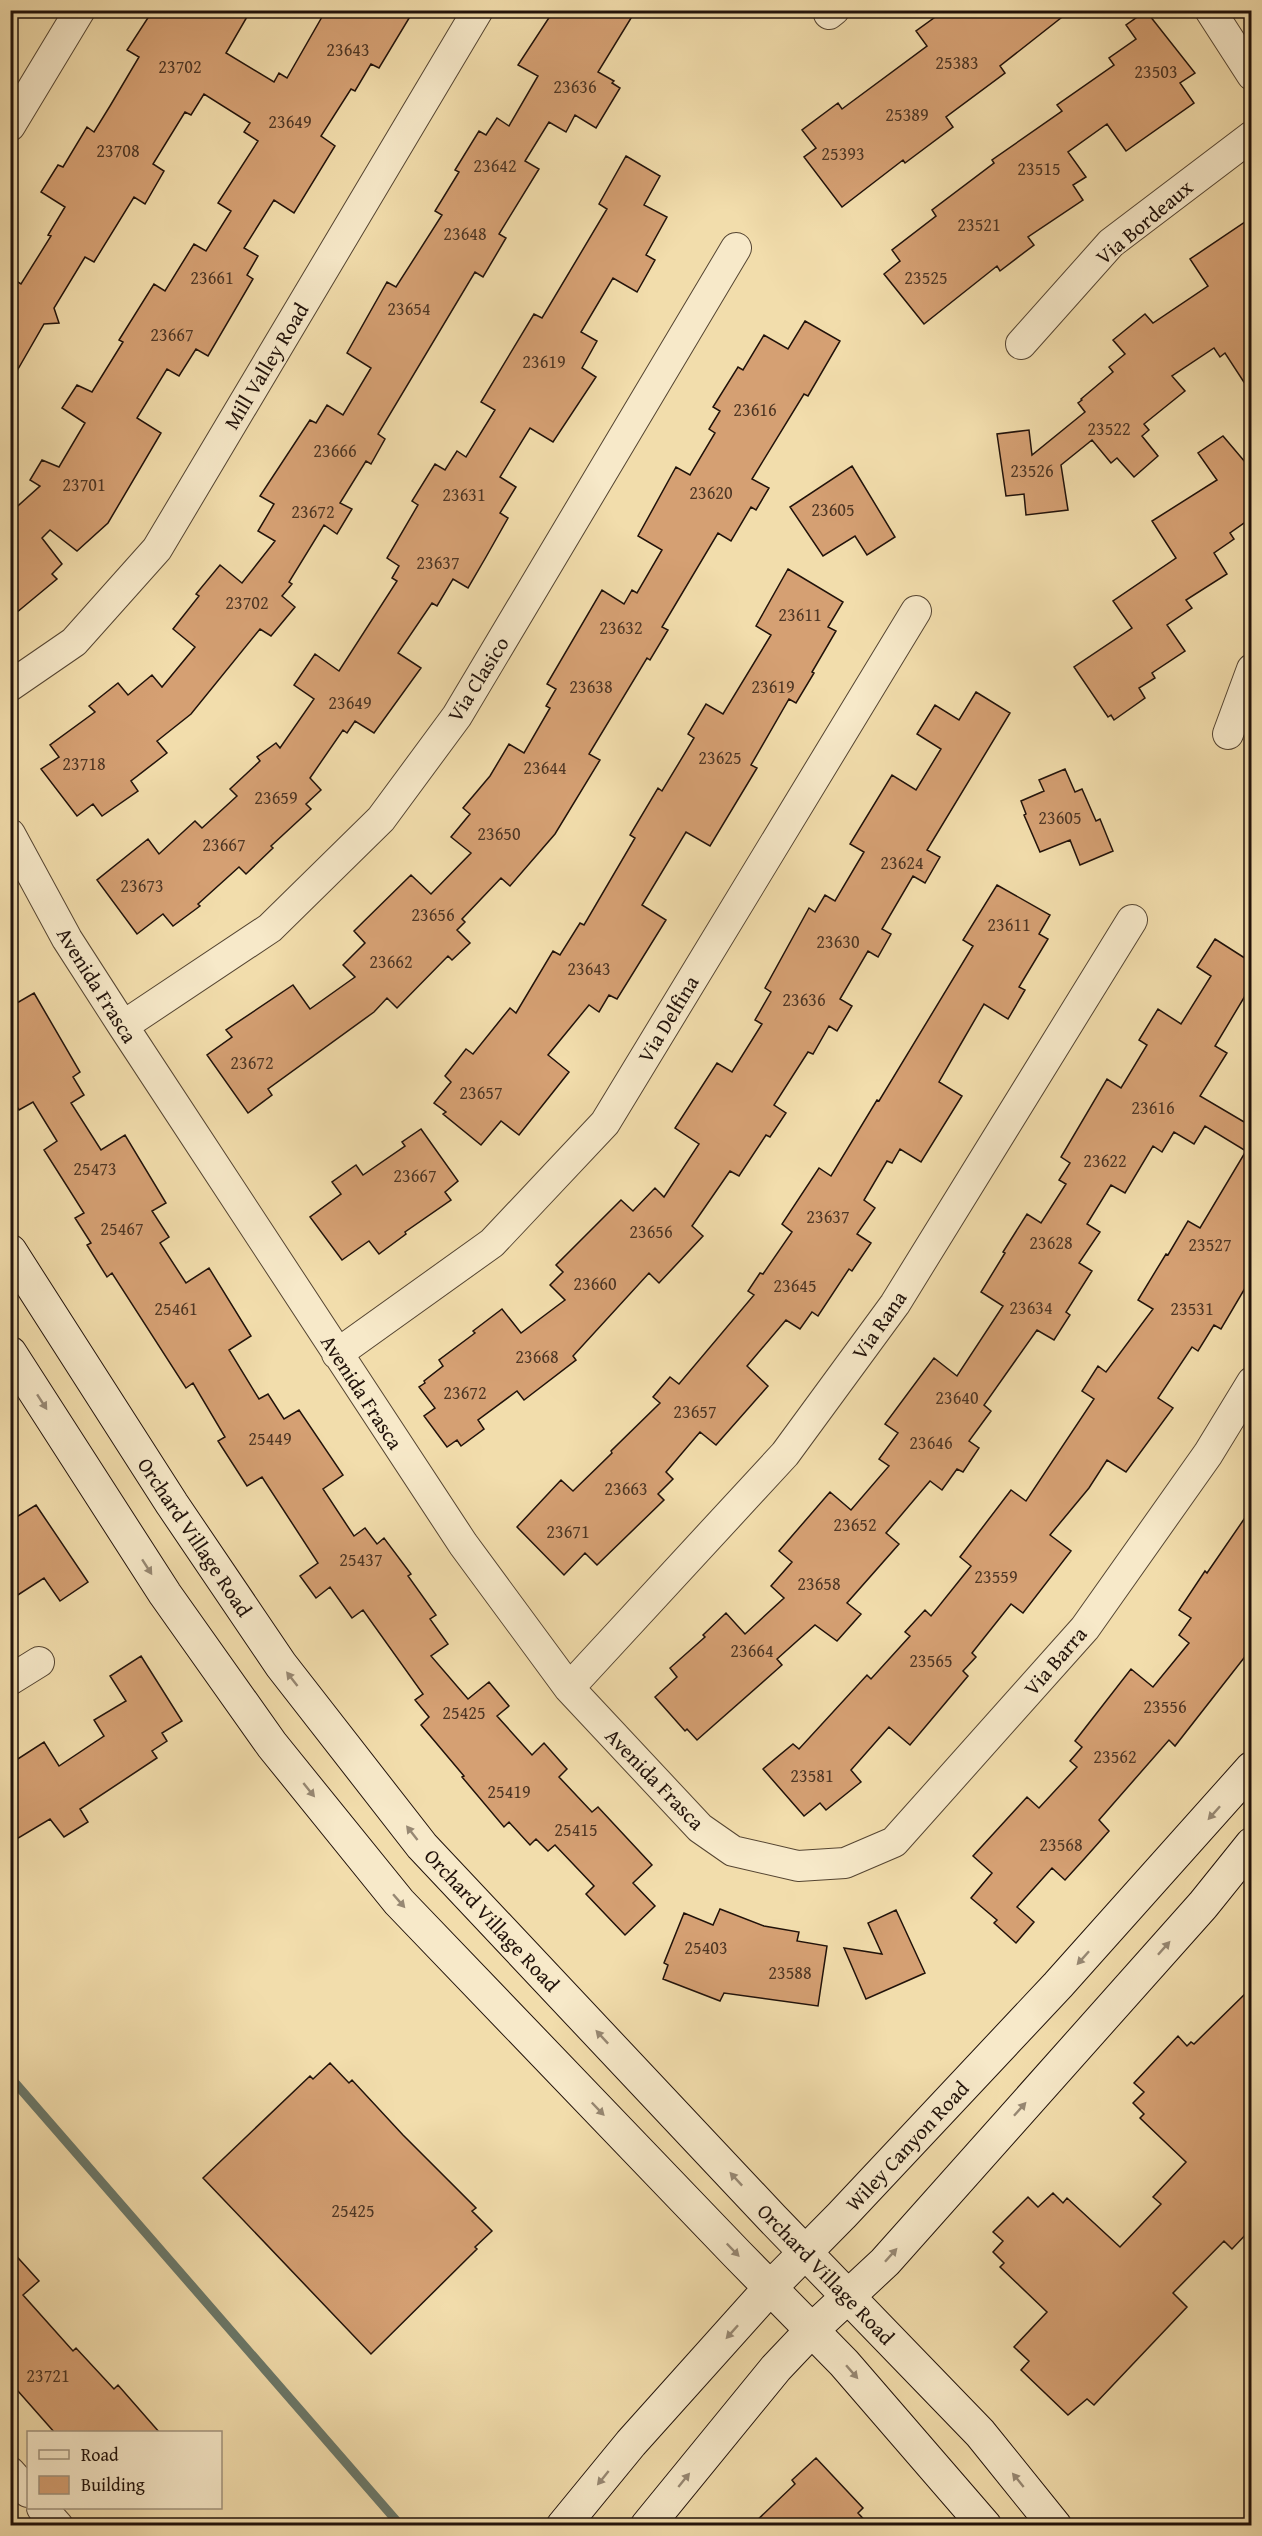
<svg xmlns="http://www.w3.org/2000/svg" width="1262" height="2536" font-family="'Gentium Book Plus',serif">
<style>
.lines{fill:none;stroke-linecap:round;stroke-linejoin:round}
.stream{stroke:#6a786a;stroke-width:9}
.building{fill:#d5a073;stroke:#21120a;stroke-width:1.5}
.street-casing{stroke:#554532;stroke-width:32}
.secondary-casing{stroke:#21120a;stroke-width:35}
.street{stroke:#f7e9c9;stroke-width:30}
.secondary{stroke:#f7e9c9;stroke-width:33}
.oneway{fill:#978873}
.labels{text-anchor:middle;dominant-baseline:central;stroke-width:4.5;stroke-linejoin:round;paint-order:stroke}
.number-label{font-size:18px;fill:#4e3624}
.street-label{font-size:21px;fill:#21120a;stroke:#f7e9c9}
</style>
<rect width="100%" height="100%" fill="#f2ddac"/>
<filter id="stains"><feTurbulence type="fractalNoise" baseFrequency=".00333" numOctaves="4"/><feColorMatrix values="0 0 0 0 .2 0 0 0 0 .09 0 0 0 0 .02 0 0 0 .5 -.17"/></filter>
<radialGradient id="worn" r=".72"><stop offset=".6" stop-color="#630" stop-opacity="0"/><stop offset="1" stop-color="#630" stop-opacity=".3"/></radialGradient>
<g class="lines">
<path class="stream" d="M10 2077 401 2526"/>
</g>
<path class="building" d="M153 10H251L226 53 274 82 279 73 287 78 326 10H414L379 68 371 64 355 91 351 89 321 136 335 146 294 213 274 200 244 248 258 256 247 275 253 279 208 356 196 349 179 376 167 369 137 418 161 433 108 523 77 551 50 530 42 538 62 564 52 574 57 579 10 618V513L40 486 30 480 42 460 59 467 85 423 62 408 77 385 92 392 123 342 119 340 154 284 165 291 194 244 206 251 231 211 218 203 258 141 244 132 250 123 204 94 191 115 185 112 153 164 164 171 145 204 134 197 94 262 85 257 54 308 59 323 44 324 10 383V277L21 284 51 236 48 235 65 207 41 192 58 165 63 167 87 127 94 132 110 106 139 57 127 50Z
M554 10H636L598 72 614 81 612 83 620 88 596 128 575 115 566 132 549 122 525 161 539 169 499 234 506 238 483 277 475 272 378 434 385 439 371 464 366 461 340 503 352 509 337 534 324 525 289 582 292 584 282 596 295 607 271 636 260 629 191 714 157 741 167 753 131 781 138 791 102 816 93 804 77 816 41 769 59 757 50 745 95 712 89 706 118 683 128 695 152 675 162 687 195 647 173 629 199 596 196 594 220 565 242 583 275 541 258 531 274 504 260 496 310 420 316 423 327 405 343 415 371 368 347 353 387 282 396 287 442 215 435 211 459 172 455 170 479 131 486 135 497 118 509 126 538 76 518 65Z
M945 10H1071L1000 66 1005 73 946 117 953 127 905 163 903 160 842 207 804 157 816 148 802 130 838 103 842 109 927 46 916 31Z
M1146 11 1195 73 1180 83 1194 103 1126 151 1107 124 1068 152 1086 177 1073 185 1083 200 1028 237 1034 245 1000 271 997 266 924 324 884 274 900 261 892 250 936 216 932 210 994 163 992 160 1062 111 1057 105 1114 65 1109 58 1136 39 1126 25Z
M626 156 660 176 644 205 667 217 646 255 655 260 637 292 613 278 581 332 597 341 582 368 596 377 553 442 530 428 500 477 516 487 500 513 508 518 486 557 468 588 453 579 437 606 432 603 398 653 421 668 374 733 355 721 347 733 343 730 310 778 321 790 306 804 311 809 271 846 273 848 246 874 239 867 198 904 200 906 173 926 163 914 137 934 97 880 148 839 159 854 195 821 202 828 237 796 230 789 260 761 257 757 276 743 280 748 314 699 294 685 315 654 339 671 397 581 392 578 399 566 387 558 418 505 412 501 435 464 445 470 457 451 466 457 495 410 481 402 534 314 542 318 607 209 599 204Z
M1251 218V393L1225 353 1220 357 1214 348 1172 376 1185 391 1144 424 1149 430 1142 436 1158 456 1134 477 1117 458 1111 463 1092 440 1061 465 1068 510 1026 515 1024 494 1006 496 997 434 1029 430 1032 455 1085 412 1078 403 1082 400 1081 399 1113 372 1109 367 1125 354 1113 340 1145 314 1153 323 1208 286 1190 259Z
M805 321 840 341 808 396 804 394 752 479 769 488 756 510 751 507 731 541 718 533 662 627 668 630 650 660 647 658 589 754 600 760 555 834 510 886 501 878 462 919 465 922 457 930 470 943 452 960 448 956 397 1008 387 998 374 1012 268 1089 272 1095 248 1113 207 1055 232 1037 226 1030 293 985 310 1009 355 977 343 965 365 943 354 931 411 875 431 894 471 853 451 837 470 814 463 808 490 776 509 744 524 753 550 708 546 706 556 689 547 684 602 590 624 604 632 590 637 593 662 550 638 536 676 467 690 475 715 433 709 429 720 411 713 407 738 367 743 370 764 335 788 349Z
M1223 436 1251 469V518L1230 533 1234 539 1214 553 1227 574 1186 600 1192 608 1167 625 1185 651 1152 673 1155 678 1139 688 1145 698 1114 720 1111 715 1108 717 1074 667 1132 628 1113 601 1176 558 1152 521 1217 480 1198 453Z
M852 466 895 537 867 555 855 536 823 556 790 507Z
M788 569 843 602 828 627 836 631 812 672 814 673 796 703 789 699 751 765 757 768 710 846 686 832 642 905 666 920 617 999 609 995 599 1012 589 1005 548 1055 569 1072 519 1135 501 1121 481 1145 443 1114 446 1112 434 1103 451 1082 445 1076 466 1049 473 1054 510 1008 516 1013 553 951 560 955 580 923 584 925 635 838 630 835 658 788 662 791 694 738 688 734 706 704 723 714 771 635 756 626Z
M976 692 1010 713 927 850 940 857 925 883 913 876 882 929 891 934 878 957 868 951 840 999 852 1006 837 1031 829 1026 813 1054 808 1052 774 1105 786 1113 770 1137 766 1135 739 1176 730 1171 692 1226 703 1236 659 1283 649 1273 573 1356 576 1360 524 1400 517 1391 478 1420 484 1429 461 1446 457 1440 447 1447 424 1416 435 1408 419 1387 425 1383 424 1381 443 1366 439 1360 475 1333 473 1331 502 1309 521 1333 565 1300 550 1285 563 1272 556 1265 621 1200 633 1211 655 1188 664 1197 699 1144 675 1128 717 1063 732 1072 762 1024 755 1020 771 992 765 988 809 908 815 912 825 895 835 901 864 852 850 844 892 775 916 790 941 749 917 734 935 705 959 720Z
M1065 769 1075 792 1082 789 1096 821 1100 819 1113 851 1080 865 1070 840 1040 852 1024 815 1026 814 1021 801 1044 791 1039 780Z
M997 885 1050 915 1039 934 1048 939 1019 987 1025 990 1008 1019 984 1004 955 1054 939 1082 962 1096 921 1162 900 1149 892 1163 887 1161 864 1200 875 1208 857 1234 871 1243 852 1271 849 1269 818 1316 812 1312 800 1329 786 1320 747 1366 768 1386 716 1445 700 1432 666 1472 673 1479 658 1494 664 1500 597 1565 585 1553 564 1575 517 1527 561 1480 573 1491 612 1453 611 1451 660 1403 653 1397 670 1377 679 1384 754 1295 748 1291 760 1273 763 1274 792 1232 782 1224 819 1168 831 1176 877 1100 879 1101 973 946 963 940Z
M1215 939 1251 962V986L1215 1046 1227 1053 1200 1096 1251 1126V1278L1221 1329 1214 1325 1198 1351 1192 1347 1158 1398 1173 1408 1126 1472 1107 1460 1089 1488 1050 1535 1071 1551 1023 1613 1011 1604 972 1653 976 1657 963 1671 968 1676 910 1745 889 1727 851 1770 861 1782 826 1810 820 1803 804 1816 763 1769 793 1744 799 1749 867 1675 871 1679 910 1636 905 1632 925 1610 931 1616 971 1566 960 1557 1011 1490 1026 1501 1094 1399 1082 1391 1098 1366 1106 1372 1153 1309 1138 1300 1166 1254 1168 1255 1188 1221 1200 1228 1246 1151 1205 1126 1194 1144 1174 1132 1162 1152 1153 1146 1125 1193 1111 1185 1087 1224 1100 1232 1079 1263 1092 1271 1066 1312 1070 1315 1054 1340 1037 1330 984 1405 991 1411 969 1441 979 1448 963 1472 957 1469 942 1490 930 1481 886 1533 899 1544 847 1603 861 1614 837 1641 815 1625 777 1659 782 1665 697 1740 687 1729 685 1731 655 1697 677 1677 670 1668 705 1637 703 1635 726 1613 745 1634 784 1598 771 1586 792 1562 779 1551 830 1492 851 1510 889 1466 879 1459 898 1433 885 1424 934 1358 957 1376 1003 1306 981 1292 1005 1253 1003 1252 1027 1214 1041 1223 1066 1184 1059 1180 1070 1163 1061 1157 1107 1079 1121 1088 1147 1045 1139 1040 1158 1009 1181 1024 1211 976 1197 967Z
M34 993 80 1072 73 1077 84 1095 71 1103 101 1150 125 1135 166 1203 152 1211 169 1237 160 1243 186 1283 209 1268 251 1336 229 1350 259 1399 268 1394 284 1419 299 1410 343 1475 323 1489 354 1536 365 1528 377 1544 384 1538 411 1574 408 1576 436 1615 430 1619 448 1644 431 1656 468 1699 489 1682 509 1706 497 1716 532 1755 544 1743 567 1769 559 1777 592 1812 598 1807 652 1865 633 1883 655 1906 625 1935 586 1894 594 1886 555 1845 548 1851 536 1839 530 1845 509 1822 504 1827 462 1777 464 1776 421 1725 429 1717 415 1700 423 1694 363 1610 352 1618 330 1587 316 1598 300 1576 318 1563 262 1477 247 1486 218 1441 225 1437 193 1383 186 1388 112 1273 107 1277 87 1245 91 1243 75 1218 84 1213 44 1150 57 1141 33 1102 19 1110 10 1096V1007Z
M421 1129 458 1181 445 1192 451 1200 405 1232 406 1234 379 1254 369 1241 342 1260 310 1217 341 1194 332 1182 356 1165 363 1175 405 1146 402 1142Z
M36 1505 88 1582 60 1601 44 1578 10 1600V1521Z
M1251 1509V1649L1175 1746 1169 1740 1099 1820 1109 1831 1085 1858 1065 1880 1052 1868 1017 1907 1034 1922 1016 1943 994 1923 997 1920 971 1898 992 1873 973 1856 1027 1797 1039 1808 1077 1767 1070 1761 1082 1747 1075 1741 1131 1669 1153 1687 1189 1643 1179 1635 1191 1618 1179 1610 1205 1571 1207 1573Z
M141 1656 182 1721 162 1733 167 1741 152 1751 157 1758 80 1809 88 1822 64 1837 50 1819 10 1843V1764L44 1742 59 1766 104 1736 94 1720 126 1701 110 1676Z
M720 1909 764 1926 799 1932 797 1941 827 1946 818 2006 724 1993 720 2001 663 1979 668 1965 664 1963 684 1913 713 1925Z
M896 1910 925 1973 866 1999 844 1948 882 1954 868 1923Z
M1251 1988V2229L1232 2249 1224 2241 1173 2293 1187 2307 1094 2405 1087 2399 1068 2415 1021 2370 1029 2361 1014 2347 1047 2312 1000 2267 1004 2263 993 2252 1003 2241 993 2232 1028 2197 1038 2207 1053 2193 1063 2203 1067 2198 1120 2247 1161 2204 1153 2197 1186 2162 1140 2118 1144 2114 1133 2103 1144 2092 1134 2083 1178 2036 1187 2046 1191 2042 1194 2044Z
M330 2063 349 2083 352 2080 403 2135 476 2208 472 2211 492 2231 475 2247 477 2249 371 2354 203 2178 310 2076 313 2079Z
M10 2249 39 2281 23 2295 73 2351 76 2348 114 2389 118 2385 160 2433H55L10 2382Z
M816 2458 863 2508 858 2513 870 2526H751L795 2484 792 2480Z"/>
<g class="lines">
<defs>
<path id="street" d="M1210 10 1252 75
M829 14 834 10
M10 126 80 10
M1021 344 1111 243 1252 136
M10 686 74 642 157 549 478 10
M1228 734 1252 669
M10 834 67 939 123 1026 463 1544 569 1688 700 1828 733 1851 798 1866 845 1863 894 1842 1085 1628 1208 1454 1252 1382
M123 1026 270 928 381 819 457 716 736 248
M337 1354 492 1243 605 1123 916 611
M10 1680 39 1662
M569 1688 785 1454 895 1304 1132 920
M10 2472 28 2492
M42 2508 58 2526"/>
<path id="secondary" d="M10 1251 172 1504 281 1665 422 1846 772 2218 980 2433 1055 2526
M10 1353 165 1594 272 1745 399 1902 737 2254 844 2363 985 2526
M563 2526 631 2443 770 2288 842 2215 1058 1985 1252 1768
M647 2526 776 2368 812 2330 885 2262 1203 1905 1252 1844"/>
</defs>
<use href="#street" class="street-casing"/>
<use href="#secondary" class="secondary-casing"/>
<use href="#street" class="street"/>
<use href="#secondary" class="secondary"/>
</g>
<defs><path id="oneway-solid" d="M-6-.8H1V-3.2L6.5 0L1 3.2V.8H-6Z" transform="scale(1.5)"/></defs>
<g class="oneway">
<use href="#oneway-solid" transform="translate(42 1402) rotate(57)"/>
<use href="#oneway-solid" transform="translate(147 1567) rotate(57)"/>
<use href="#oneway-solid" transform="translate(292 1679) rotate(-128)"/>
<use href="#oneway-solid" transform="translate(309 1790) rotate(51)"/>
<use href="#oneway-solid" transform="translate(1214 1813) rotate(132)"/>
<use href="#oneway-solid" transform="translate(412 1833) rotate(-128)"/>
<use href="#oneway-solid" transform="translate(399 1901) rotate(49)"/>
<use href="#oneway-solid" transform="translate(1164 1948) rotate(-48)"/>
<use href="#oneway-solid" transform="translate(1083 1958) rotate(132)"/>
<use href="#oneway-solid" transform="translate(602 2037) rotate(-133)"/>
<use href="#oneway-solid" transform="translate(598 2109) rotate(46)"/>
<use href="#oneway-solid" transform="translate(1020 2109) rotate(-48)"/>
<use href="#oneway-solid" transform="translate(736 2179) rotate(-133)"/>
<use href="#oneway-solid" transform="translate(733 2250) rotate(46)"/>
<use href="#oneway-solid" transform="translate(891 2255) rotate(-48)"/>
<use href="#oneway-solid" transform="translate(732 2332) rotate(132)"/>
<use href="#oneway-solid" transform="translate(852 2372) rotate(49)"/>
<use href="#oneway-solid" transform="translate(603 2478) rotate(129)"/>
<use href="#oneway-solid" transform="translate(684 2480) rotate(-51)"/>
<use href="#oneway-solid" transform="translate(1018 2480) rotate(-129)"/>
</g>
<g class="labels">
<g class="number-label">
<text x="348" y="49">23643</text>
<text x="957" y="62">25383</text>
<text x="180" y="66">23702</text>
<text x="1156" y="71">23503</text>
<text x="575" y="86">23636</text>
<text x="907" y="114">25389</text>
<text x="290" y="121">23649</text>
<text x="118" y="150">23708</text>
<text x="843" y="153">25393</text>
<text x="495" y="165">23642</text>
<text x="1039" y="168">23515</text>
<text x="979" y="224">23521</text>
<text x="465" y="233">23648</text>
<text x="212" y="277">23661</text>
<text x="926" y="277">23525</text>
<text x="409" y="308">23654</text>
<text x="172" y="334">23667</text>
<text x="544" y="361">23619</text>
<text x="755" y="409">23616</text>
<text x="1109" y="428">23522</text>
<text x="335" y="450">23666</text>
<text x="1032" y="470">23526</text>
<text x="84" y="484">23701</text>
<text x="711" y="492">23620</text>
<text x="464" y="494">23631</text>
<text x="833" y="509">23605</text>
<text x="313" y="511">23672</text>
<text x="438" y="562">23637</text>
<text x="247" y="602">23702</text>
<text x="800" y="614">23611</text>
<text x="621" y="627">23632</text>
<text x="591" y="686">23638</text>
<text x="773" y="686">23619</text>
<text x="350" y="702">23649</text>
<text x="720" y="757">23625</text>
<text x="84" y="763">23718</text>
<text x="545" y="767">23644</text>
<text x="276" y="797">23659</text>
<text x="1060" y="817">23605</text>
<text x="499" y="833">23650</text>
<text x="224" y="844">23667</text>
<text x="902" y="862">23624</text>
<text x="142" y="885">23673</text>
<text x="433" y="914">23656</text>
<text x="1009" y="924">23611</text>
<text x="838" y="941">23630</text>
<text x="391" y="961">23662</text>
<text x="589" y="968">23643</text>
<text x="804" y="999">23636</text>
<text x="252" y="1062">23672</text>
<text x="481" y="1092">23657</text>
<text x="1153" y="1107">23616</text>
<text x="1105" y="1160">23622</text>
<text x="95" y="1168">25473</text>
<text x="415" y="1175">23667</text>
<text x="828" y="1216">23637</text>
<text x="122" y="1228">25467</text>
<text x="651" y="1231">23656</text>
<text x="1051" y="1242">23628</text>
<text x="1210" y="1244">23527</text>
<text x="595" y="1283">23660</text>
<text x="795" y="1285">23645</text>
<text x="1031" y="1307">23634</text>
<text x="176" y="1308">25461</text>
<text x="1192" y="1308">23531</text>
<text x="537" y="1356">23668</text>
<text x="465" y="1392">23672</text>
<text x="957" y="1397">23640</text>
<text x="695" y="1411">23657</text>
<text x="270" y="1438">25449</text>
<text x="931" y="1442">23646</text>
<text x="626" y="1488">23663</text>
<text x="855" y="1524">23652</text>
<text x="568" y="1531">23671</text>
<text x="361" y="1559">25437</text>
<text x="996" y="1576">23559</text>
<text x="819" y="1583">23658</text>
<text x="752" y="1650">23664</text>
<text x="931" y="1660">23565</text>
<text x="1165" y="1706">23556</text>
<text x="464" y="1712">25425</text>
<text x="1115" y="1756">23562</text>
<text x="812" y="1775">23581</text>
<text x="509" y="1791">25419</text>
<text x="576" y="1829">25415</text>
<text x="1061" y="1844">23568</text>
<text x="706" y="1947">25403</text>
<text x="790" y="1972">23588</text>
<text x="353" y="2210">25425</text>
<text x="48" y="2375">23721</text>
</g>
<g class="street-label">
<text transform="translate(1144 222) rotate(-40)">Via Bordeaux</text>
<text transform="translate(266 366) rotate(-59)">Mill Valley Road</text>
<text transform="translate(478 679) rotate(-58)">Via Clasico</text>
<text transform="translate(97 985) rotate(58)">Avenida Frasca</text>
<text transform="translate(668 1019) rotate(-59)">Via Delfina</text>
<text transform="translate(879 1325) rotate(-55)">Via Rana</text>
<text transform="translate(362 1392) rotate(57)">Avenida Frasca</text>
<text transform="translate(195 1537) rotate(56)">Orchard Village Road</text>
<text transform="translate(1055 1661) rotate(-49)">Via Barra</text>
<text transform="translate(655 1779) rotate(46)">Avenida Frasca</text>
<text transform="translate(492 1920) rotate(47)">Orchard Village Road</text>
<text transform="translate(907 2146) rotate(-47)">Wiley Canyon Road</text>
<text transform="translate(826 2274) rotate(46)">Orchard Village Road</text>
</g>
</g>
<rect width="1262" height="2536" fill="none" stroke="#f2ddac" stroke-width="36"/>
<rect x="12" y="12" width="1238" height="2512" fill="none" stroke="#21120a" stroke-width="3"/>
<rect x="18" y="18" width="1226" height="2500" fill="none" stroke="#21120a" stroke-width="1.5"/>
<rect x="27" y="2431" width="195" height="78" fill="#f7e9c9" stroke="#a1937d" stroke-width="1.5"/>
<rect x="39" y="2450" width="30" height="9" fill="#f7e9c9" stroke="#a1937d" stroke-width="1.5"/>
<text x="81" y="2461" font-size="18" fill="#21120a">Road</text>
<rect x="39" y="2476" width="30" height="18" fill="#d5a073" stroke="#a1937d" stroke-width="1.5"/>
<text x="81" y="2491" font-size="18" fill="#21120a">Building</text>
<rect width="100%" height="100%" filter="url(#stains)"/>
<rect width="100%" height="100%" fill="url(#worn)"/>
</svg>
